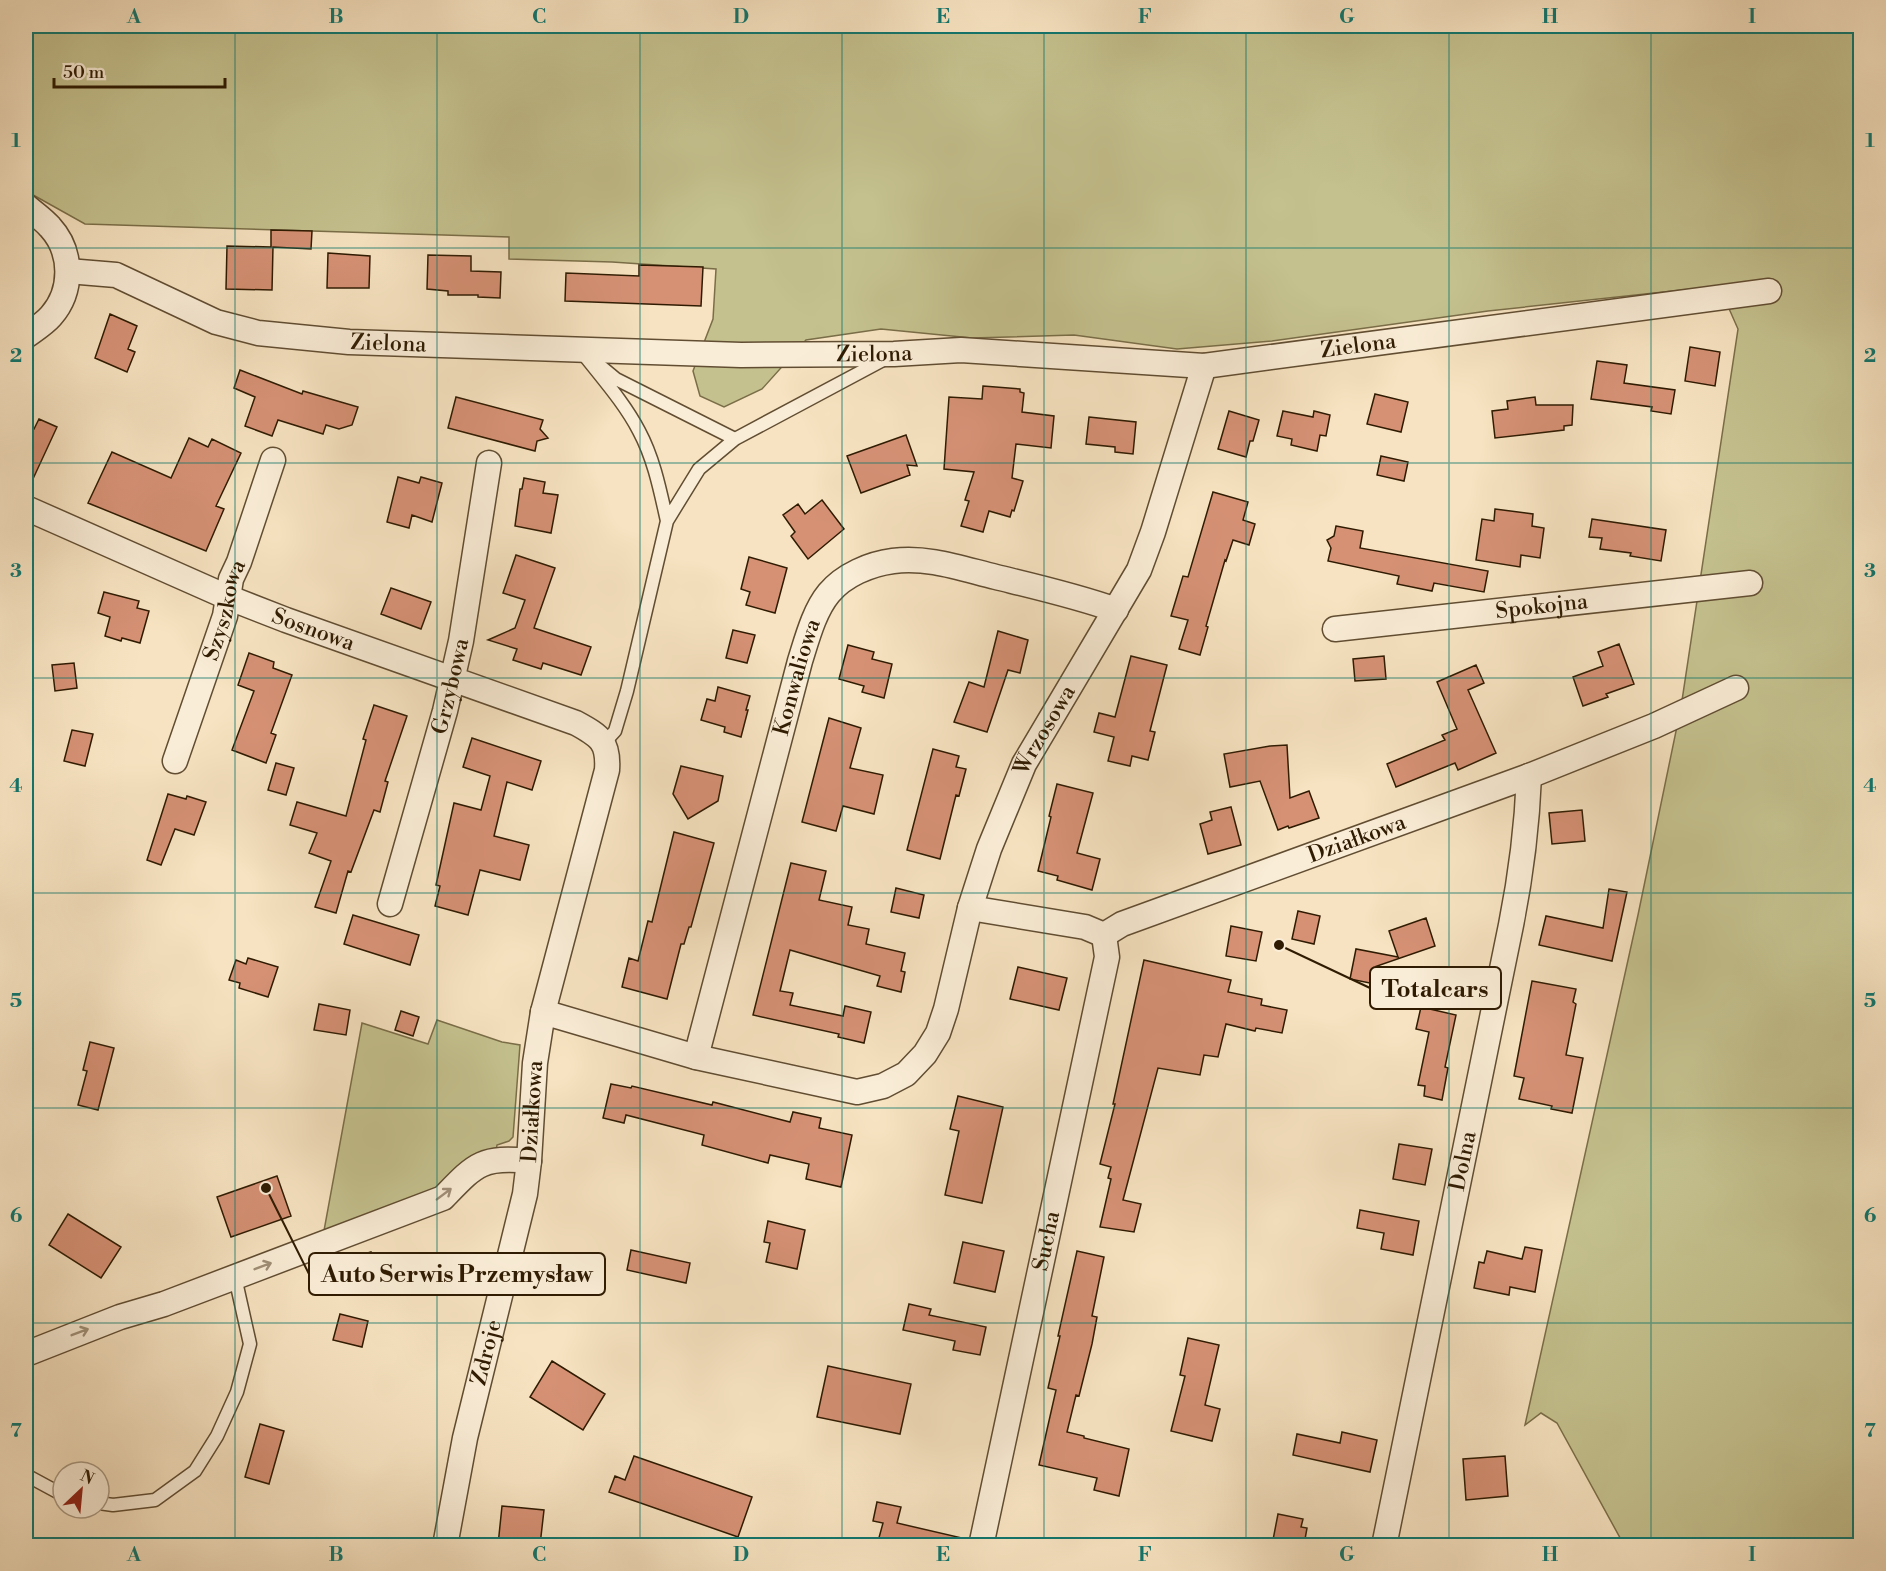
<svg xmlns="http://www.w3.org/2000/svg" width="1886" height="1571" font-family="'Libre Bodoni',serif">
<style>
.green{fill:#c4c18e;stroke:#7a6e48;stroke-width:1.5}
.building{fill:#d69175;stroke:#2f1b02;stroke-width:1.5}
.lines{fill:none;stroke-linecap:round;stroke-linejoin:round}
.lane-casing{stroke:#614d32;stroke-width:15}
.street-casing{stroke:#614d32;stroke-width:27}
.lane{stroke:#faedd7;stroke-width:12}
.street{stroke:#faedd7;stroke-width:24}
.oneway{stroke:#9f8e77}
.grid{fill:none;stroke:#0f766e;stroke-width:1.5;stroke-opacity:0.55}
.labels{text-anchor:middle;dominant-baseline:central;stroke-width:6;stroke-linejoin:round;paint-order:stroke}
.street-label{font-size:22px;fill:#2f1b02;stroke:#faedd7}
.leader{fill:none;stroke:#2f1b02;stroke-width:2}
.callout-dot{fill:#2f1b02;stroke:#faedd7;stroke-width:2}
.callout{fill:#faedd7;stroke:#2f1b02;stroke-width:2}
.callout-label{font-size:24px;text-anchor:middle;font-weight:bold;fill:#2f1b02}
.neatline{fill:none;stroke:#0f766e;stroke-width:2}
.grid-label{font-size:20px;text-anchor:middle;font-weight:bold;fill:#0f766e}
</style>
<rect width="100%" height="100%" fill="#f7e3c1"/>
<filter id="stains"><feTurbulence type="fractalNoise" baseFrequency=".00333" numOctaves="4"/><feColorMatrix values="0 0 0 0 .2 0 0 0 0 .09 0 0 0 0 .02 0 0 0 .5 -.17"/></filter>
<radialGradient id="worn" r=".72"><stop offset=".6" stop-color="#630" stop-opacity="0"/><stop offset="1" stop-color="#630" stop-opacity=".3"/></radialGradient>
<path class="green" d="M26 26H1860V1545H1624L1557 1423 1541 1413 1525 1425 1638 915 1681 707 1738 329 1719 286 1488 311 1272 341 1177 349 1074 335 972 338 881 329 806 340 762 389 724 407 700 396 693 371 713 319 716 269 612 262 509 259V237L85 224 26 191Z
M437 1020 502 1042 520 1045 513 1137 509 1141 497 1145 496 1151 442 1190 323 1236 362 1023 428 1044Z"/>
<path class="building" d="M271 230 312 231 311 249 273 247 272 290 226 289 227 246 271 247Z
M328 253 370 256 369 288H327Z
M428 255 471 256V271L501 272 500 298 478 297V295H448V291L427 289Z
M639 265 703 267 701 306 565 301 566 273 639 276Z
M110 314 137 326 128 349 135 352 127 372 95 358Z
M1690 347 1720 352 1715 386 1685 381Z
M1597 361 1627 365 1624 383 1675 390 1671 414 1651 411 1652 407 1591 399Z
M240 370 302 394 303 391 358 407 352 425 339 429 326 425 323 434 278 420 272 436 245 426 255 397 234 388Z
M983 386 1020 389V392L1024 393 1022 412 1054 416 1051 448 1016 444 1012 478 1023 481 1014 511 1012 510 1010 517 989 511 983 532 961 526 969 501 965 500 974 472 944 469 949 397 982 399Z
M1375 394 1408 402 1401 432 1367 424Z
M456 397 543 420 540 429 548 438 537 441 535 451 448 428Z
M1535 397 1536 405H1573L1572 425 1564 426V430L1495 438 1492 411 1508 409 1507 401Z
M1229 411 1259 420 1253 441H1250L1246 457 1218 449Z
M1283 411 1313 417 1314 411 1330 415 1326 436 1320 435 1317 451 1291 445 1292 439 1277 436Z
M1089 417 1136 422 1133 454 1115 452V447L1086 444Z
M39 419 57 427 26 494V425L34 429Z
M906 435 917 466 907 465 910 475 861 493 847 456Z
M189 438 208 447 212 439 241 453 216 506 224 509 206 551 88 503 112 452 171 478Z
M1381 456 1408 462 1404 481 1377 475Z
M398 477 419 483 421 477 442 483 432 522 412 515 409 528 387 522Z
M524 478 545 482 543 493 558 495 551 533 515 526 520 489H522Z
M1213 492 1248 502 1243 520 1255 524 1249 545 1233 540 1226 561 1225 560 1206 626 1208 627 1200 655 1179 649 1188 620 1171 616 1183 576 1188 577Z
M822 500 844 529 808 559 791 536 795 532 783 515 798 504 805 514Z
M1495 509 1533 514 1532 526 1544 528 1540 558 1521 555 1520 567 1476 560 1482 519 1494 521Z
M1592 519 1666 530 1661 561 1630 556 1631 553 1600 549 1602 538 1589 537Z
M1336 526 1363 531 1360 548 1488 571 1484 592 1434 583 1432 591 1397 584 1399 576 1328 561 1331 548 1327 540 1334 536Z
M516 555 555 568 534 628 591 647 581 675 543 663 541 669 513 660 517 649 488 640 515 628 525 600 503 593Z
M749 557 787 568 775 613 746 605 750 592 741 589Z
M391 588 431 602 421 629 381 614Z
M104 592 139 601 137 608 149 611 140 643 122 638 121 641 105 636 110 617 98 613Z
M733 630 755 635 747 663 726 658Z
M998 631 1028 640 1020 673 1008 670 987 732 954 722 969 682 984 687Z
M1619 644 1634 684 1606 694 1608 697 1583 706 1573 677 1603 666 1598 652Z
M848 645 874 652 872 659 892 664 884 698 862 692 864 686 839 679Z
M249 653 274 662 273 668 292 675 271 733 276 735 266 763 232 750 254 691 238 685Z
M1131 656 1167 665 1150 731 1155 732 1148 760 1132 756 1130 766 1108 761 1114 737 1094 732 1099 713 1115 717Z
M1384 656 1386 679 1355 681 1353 659Z
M74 663 77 688 55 691 52 665Z
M1476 665 1484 683 1468 690 1496 753 1458 770 1455 763 1396 787 1387 764 1445 740 1442 735 1457 729 1437 682Z
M718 687 750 696 746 710H748L741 737 724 732 725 727 701 720 707 699 715 701Z
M374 705 407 716 385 781 388 782 380 812 374 810 351 872 348 871 336 913 315 907 331 861 309 853 317 833 290 825 297 802 346 816 366 740 363 739Z
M829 718 861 728 850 768 883 775 874 814 843 806 836 831 802 822Z
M72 730 93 734 85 766 64 761Z
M472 738 541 761 532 790 507 782 494 836 529 845 520 880 480 870 468 915 435 906 440 886 436 885 454 803 481 810 490 776 463 767Z
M1287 745 1290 798 1309 791 1319 818 1289 828 1288 826 1278 830 1260 781 1230 787 1224 754 1270 746Z
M933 749 959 756 956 767 966 769 959 796 956 795 940 859 907 850Z
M276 763 294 768 286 795 268 790Z
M681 766 723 776 718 801 688 819 673 794Z
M1057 784 1093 793 1077 853 1100 859 1092 890 1057 880 1058 876 1038 871 1051 817 1049 816Z
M168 794 186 799 187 796 206 802 194 835 175 829 161 865 147 860Z
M1231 807 1241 845 1208 854 1200 824 1212 820 1210 812Z
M1582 810 1585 841 1552 844 1549 813Z
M674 832 714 843 691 927H689L684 944H681L667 999 622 987 629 958 638 961 648 921 652 922Z
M791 863 826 871 819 900 852 907 848 925 869 929 866 944 905 953 901 971 905 972 901 992 877 986 880 976 790 950 780 991 793 993 790 1005 843 1016 845 1006 871 1012 864 1043 838 1037 839 1034 753 1015Z
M896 888 924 895 919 918 891 912Z
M1609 889 1627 892 1612 961 1539 945 1546 916 1603 928Z
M1298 911 1320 916 1314 944 1292 939Z
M353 915 419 935 410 965 344 944Z
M1426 918 1435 946 1377 966 1432 977 1429 995 1350 979 1356 949 1398 957 1389 931Z
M1231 926 1262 932 1256 961 1226 956Z
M248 958 278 967 268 997 239 988 240 983 229 980 236 960 246 964Z
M1144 960 1231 980 1228 992 1262 999 1261 1005 1287 1010 1282 1033 1256 1028 1255 1031 1226 1024 1218 1057 1204 1055 1200 1075 1158 1068 1123 1200 1141 1204 1134 1232 1100 1227 1111 1179 1108 1178 1111 1167 1100 1164 1115 1104H1113Z
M1018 967 1067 978 1059 1010 1010 999Z
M1532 981 1576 989 1573 1002 1576 1004 1566 1055 1583 1058 1572 1113 1551 1109 1552 1106 1519 1099 1524 1078 1514 1076Z
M319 1004 350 1010 346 1035 314 1030Z
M1421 1007 1456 1015 1445 1067 1448 1068 1442 1100 1424 1096 1425 1086 1418 1085 1429 1032 1416 1029Z
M401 1011 419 1017 413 1036 395 1030Z
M90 1042 114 1048 98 1110 78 1105 87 1071 83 1070Z
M611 1084 631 1088 632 1086 712 1105 713 1102 790 1122 793 1112 821 1118 819 1128 852 1135 841 1187 806 1179 809 1164 770 1155 768 1163 702 1145 704 1135 626 1115 624 1123 603 1118Z
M958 1096 1003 1107 982 1203 945 1195 959 1131 950 1129Z
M1399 1144 1432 1149 1425 1185 1393 1179Z
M277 1176 291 1216 231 1237 217 1197Z
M1360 1210 1419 1221 1413 1255 1381 1249 1384 1233 1357 1228Z
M68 1214 121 1247 101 1278 49 1245Z
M768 1221 805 1230 797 1269 766 1262 770 1243 764 1242Z
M963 1242 1004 1251 995 1292 954 1283Z
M1525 1247 1542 1250 1535 1292 1510 1287 1509 1295 1474 1288 1479 1262 1484 1263 1487 1251 1522 1259Z
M631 1250 690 1263 686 1283 627 1270Z
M1077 1251 1104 1257 1092 1316 1097 1317 1092 1344 1079 1396 1076 1395 1067 1432 1084 1436V1438L1129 1449 1119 1496 1094 1490 1097 1478 1039 1465 1056 1390 1048 1388 1060 1336H1058Z
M371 1252 379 1278 350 1287 341 1261Z
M909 1304 931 1309 929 1315 986 1327 980 1355 953 1350 955 1341 903 1330Z
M340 1314 368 1321 362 1347 333 1340Z
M1188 1338 1219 1345 1205 1405 1220 1409 1212 1441 1171 1431 1185 1376 1180 1375Z
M552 1361 605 1394 583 1430 530 1397Z
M828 1366 911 1384 900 1434 817 1417Z
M260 1424 284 1431 269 1484 245 1477Z
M1342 1432 1377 1440 1370 1472 1293 1455 1297 1434 1340 1443Z
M634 1456 752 1497 738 1537 609 1492 615 1476 625 1480Z
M1505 1456 1508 1496 1466 1500 1463 1459Z
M877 1502 901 1507 897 1523 962 1538 961 1545H877L883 1523 873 1521Z
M502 1506 544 1510 540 1545H498Z
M1278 1514 1303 1519 1301 1527 1307 1528 1304 1545H1272Z"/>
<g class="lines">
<defs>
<path id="lane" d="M581 351C601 377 624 402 639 431 654 459 660 490 667 521
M598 364 616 379 735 439
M604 743 615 731 627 691 667 521 699 469 735 439 885 359
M26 1475 63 1495
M99 1503 113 1505 155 1500 195 1471 217 1436 237 1392 250 1344 235 1277"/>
<g id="street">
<path d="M26 206C34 213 43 219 50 227 73 252 73 291 51 316 44 324 34 330 26 336"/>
<path id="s1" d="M68 271 116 275 216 322 258 333 349 342 741 355 894 354 961 350 1204 366 1769 291"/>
<path id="s2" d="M26 508 227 597 286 620 576 723C600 736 609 742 607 770L543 1012"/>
<path id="s3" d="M1335 629 1750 583"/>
<path id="s4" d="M175 761 225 616 231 579 239 562 273 460"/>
<path id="s5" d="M390 904 445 711 461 641 489 463"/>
<path id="s6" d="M970 908 1085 927 1104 935 1122 924 1529 776 1654 726 1736 688"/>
<path id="s7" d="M696 1057 800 661C807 639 814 611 829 593 844 575 870 564 893 561 927 556 963 569 996 577 1037 587 1077 596 1116 610"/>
<path d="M26 1354 120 1317 164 1304 443 1198C475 1165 481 1156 529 1161"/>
<path id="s8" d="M445 1546 465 1438 525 1194 529 1161 535 1063 543 1012 696 1057 857 1092 883 1086 906 1074 925 1054 938 1033 946 1009 970 908 989 849 1024 764 1139 570 1153 532 1204 366"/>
<path id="s9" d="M981 1546 1107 957 1104 935"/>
<path id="s10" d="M1384 1546 1511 925C1521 875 1527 827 1529 776"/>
</g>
</defs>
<use href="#lane" class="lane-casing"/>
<use href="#street" class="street-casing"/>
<use href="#lane" class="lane"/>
<use href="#street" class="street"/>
</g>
<defs><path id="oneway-shaft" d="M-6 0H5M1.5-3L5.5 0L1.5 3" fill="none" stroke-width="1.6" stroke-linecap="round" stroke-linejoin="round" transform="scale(1.5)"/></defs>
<g class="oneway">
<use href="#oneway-shaft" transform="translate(444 1194) rotate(-37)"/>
<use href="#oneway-shaft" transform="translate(263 1266) rotate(-21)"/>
<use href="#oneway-shaft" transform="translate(80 1332) rotate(-21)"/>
</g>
<path class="grid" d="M235 26V1546M437 26V1546M640 26V1546M842 26V1546M1044 26V1546M1246 26V1546M1449 26V1546M1651 26V1546M26 248H1860M26 463H1860M26 678H1860M26 893H1860M26 1108H1860M26 1323H1860"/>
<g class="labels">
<g class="street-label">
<text stroke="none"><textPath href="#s1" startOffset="333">Zielona</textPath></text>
<text stroke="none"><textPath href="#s1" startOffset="1305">Zielona</textPath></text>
<text stroke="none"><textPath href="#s1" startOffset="819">Zielona</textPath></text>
<text stroke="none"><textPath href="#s3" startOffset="208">Spokojna</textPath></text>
<text stroke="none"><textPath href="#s4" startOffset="159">Szyszkowa</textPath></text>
<text stroke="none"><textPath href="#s2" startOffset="312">Sosnowa</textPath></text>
<text stroke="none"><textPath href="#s7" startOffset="393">Konwaliowa</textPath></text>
<text stroke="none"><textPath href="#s5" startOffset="226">Grzybowa</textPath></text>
<text stroke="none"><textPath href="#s8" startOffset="1296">Wrzosowa</textPath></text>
<text stroke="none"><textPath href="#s6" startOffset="408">Działkowa</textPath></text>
<text stroke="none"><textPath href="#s8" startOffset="444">Działkowa</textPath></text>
<text stroke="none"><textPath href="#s10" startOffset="393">Dolna</textPath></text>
<text stroke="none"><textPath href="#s9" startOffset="312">Sucha</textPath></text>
<text stroke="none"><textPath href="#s8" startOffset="198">Zdroje</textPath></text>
</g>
</g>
<path class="leader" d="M1279 945L1370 988M266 1188L309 1274"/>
<g class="callout-dot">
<circle cx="1279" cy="945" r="6"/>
<circle cx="266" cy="1188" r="6"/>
</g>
<g class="callout">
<rect x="1370" y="967" width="131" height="42" rx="6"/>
<rect x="309" y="1253" width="296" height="42" rx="6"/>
</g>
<g class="callout-label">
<text x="1435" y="997">Totalcars</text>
<text x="457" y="1282">Auto Serwis Przemysław</text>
</g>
<rect width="1886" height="1571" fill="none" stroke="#f7e3c1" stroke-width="66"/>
<g transform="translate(81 1490) rotate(26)"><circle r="28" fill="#faedd7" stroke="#a99982" stroke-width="1.5"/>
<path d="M0-4.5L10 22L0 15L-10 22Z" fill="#8f2418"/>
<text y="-9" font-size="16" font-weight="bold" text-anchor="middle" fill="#2f1b02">N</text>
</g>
<path d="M54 78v9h171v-9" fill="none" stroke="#2f1b02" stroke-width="3"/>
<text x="63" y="78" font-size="18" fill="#2f1b02" stroke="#faedd7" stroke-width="4.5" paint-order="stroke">50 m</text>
<rect x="33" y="33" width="1820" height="1505" class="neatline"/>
<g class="grid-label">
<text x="134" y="23">A</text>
<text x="336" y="23">B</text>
<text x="539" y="23">C</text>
<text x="741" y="23">D</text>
<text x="943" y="23">E</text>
<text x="1145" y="23">F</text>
<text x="1347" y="23">G</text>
<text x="1550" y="23">H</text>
<text x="1752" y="23">I</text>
<text x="16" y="147">1</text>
<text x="1870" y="147">1</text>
<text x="16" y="362">2</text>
<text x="1870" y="362">2</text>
<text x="16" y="577">3</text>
<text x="1870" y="577">3</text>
<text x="16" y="792">4</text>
<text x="1870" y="792">4</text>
<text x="16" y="1007">5</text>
<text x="1870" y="1007">5</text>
<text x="16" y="1222">6</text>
<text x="1870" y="1222">6</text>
<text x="16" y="1437">7</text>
<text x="1870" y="1437">7</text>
<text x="134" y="1561">A</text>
<text x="336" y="1561">B</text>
<text x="539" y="1561">C</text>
<text x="741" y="1561">D</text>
<text x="943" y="1561">E</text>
<text x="1145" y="1561">F</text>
<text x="1347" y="1561">G</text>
<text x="1550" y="1561">H</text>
<text x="1752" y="1561">I</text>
</g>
<rect width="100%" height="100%" filter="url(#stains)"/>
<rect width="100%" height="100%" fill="url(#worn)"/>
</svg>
